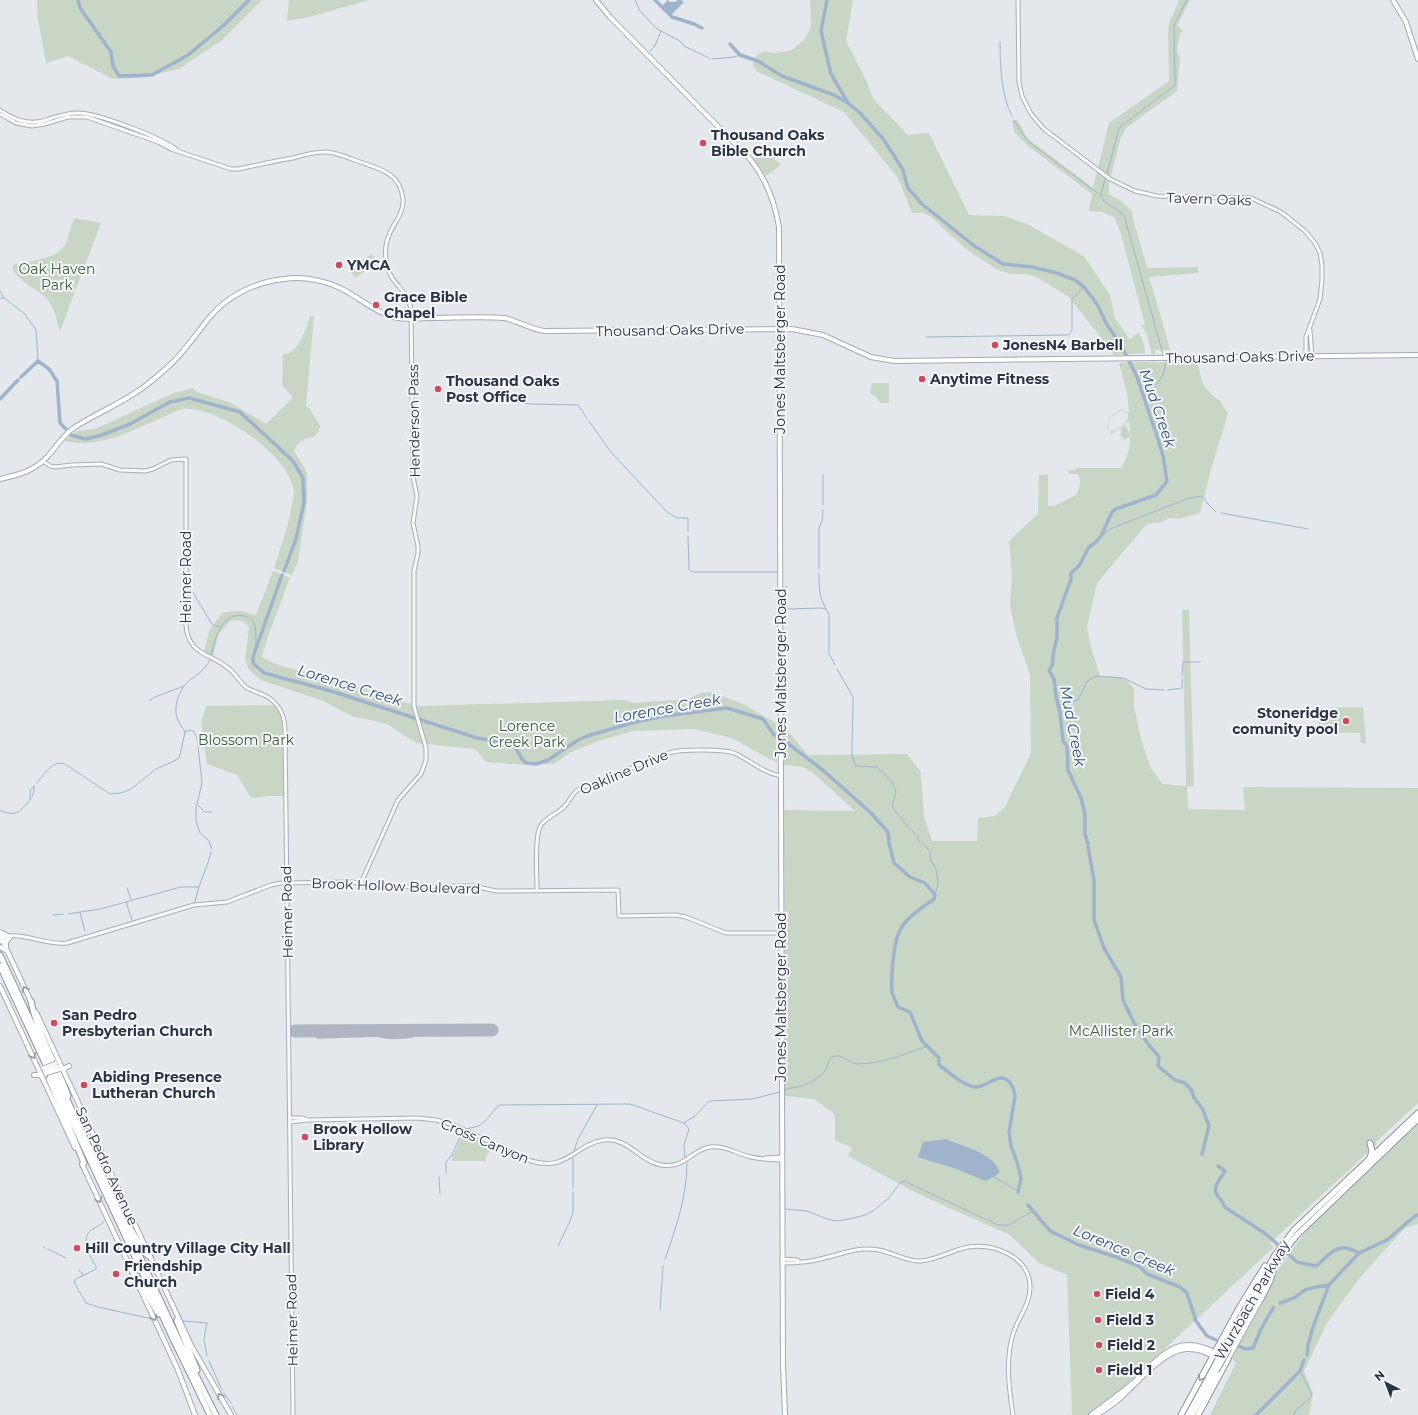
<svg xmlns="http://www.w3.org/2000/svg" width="1418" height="1415" font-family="Montserrat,sans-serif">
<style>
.green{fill:#c9d6c5;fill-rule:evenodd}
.water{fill:#9fb4cc}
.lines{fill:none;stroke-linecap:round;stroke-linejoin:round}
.stream{stroke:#9fb4cc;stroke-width:1}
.river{stroke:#9fb4cc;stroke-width:3.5}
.taxiway{stroke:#b0b6c1;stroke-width:5.5}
.runway{stroke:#b0b6c1;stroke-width:13}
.minor-casing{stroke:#a9aeb7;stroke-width:5}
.major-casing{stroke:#a3abb8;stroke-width:6}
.highway-casing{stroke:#8b94a3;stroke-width:7}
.minor{stroke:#f7f8fa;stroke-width:3}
.major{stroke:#fff;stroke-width:4}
.highway{stroke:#fff;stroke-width:5}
.minor-bridge-casing{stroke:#a9aeb7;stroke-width:5;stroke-linecap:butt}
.major-bridge-casing{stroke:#a3abb8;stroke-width:6;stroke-linecap:butt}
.highway-bridge-casing{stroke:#8b94a3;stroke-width:7;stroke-linecap:butt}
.minor-bridge{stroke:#f7f8fa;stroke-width:3}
.major-bridge{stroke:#fff;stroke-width:4}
.highway-bridge{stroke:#fff;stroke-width:5}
.oneway{stroke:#959aa2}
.poi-dot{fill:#d1495b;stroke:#f4f6f9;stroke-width:1.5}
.labels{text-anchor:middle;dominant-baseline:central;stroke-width:4;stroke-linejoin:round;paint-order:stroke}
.poi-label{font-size:14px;font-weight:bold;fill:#2b3445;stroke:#f4f6f9;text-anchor:start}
.street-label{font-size:14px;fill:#2b3445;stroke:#f4f6f9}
.park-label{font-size:14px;fill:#3f6138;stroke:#f4f6f9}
.water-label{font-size:15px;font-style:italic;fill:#34527a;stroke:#f4f6f9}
</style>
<rect width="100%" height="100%" fill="#e4e7ec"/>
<path class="green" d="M37 0H262L221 41 179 69 141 78 113 79 68 56 46 63 37 13Z
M289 0H369L309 17 287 21Z
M810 0H853L846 41 866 80 874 100 908 135 929 133 969 215 1004 216 1027 224 1084 256 1110 295 1115 318 1130 340 1139 332 1144 344 1145 353 1113 355 1112 352 1069 297 1035 276 1026 274H1010L996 269 967 250 930 216 922 213H912L898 178 844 112 758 72 753 67V63L758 54 764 52 777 53 792 50 804 40 811 27Z
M1178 0H1190L1177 26 1184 31 1180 33 1177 52 1180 57 1177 91 1127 127 1121 137 1109 183V194L1120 200 1132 211 1134 223 1147 267 1149 268 1198 267V273L1149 277 1162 320 1170 350H1155V354H1152L1147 335 1141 325H1145L1121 234 1115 218 1102 212 1089 211 1092 194 1028 146 1014 132 1012 120H1017L1027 137 1031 141 1093 188 1109 123 1169 81 1168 30 1170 21 1179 1Z
M763 152 765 154 768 153 781 165 766 176 754 159Z
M74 218 101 223 60 331C56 320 55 308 47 299 37 288 17 281 12 267L13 265C29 260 55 261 65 245 69 237 71 226 74 218Z
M372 254 378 263 355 278 349 269Z
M310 316H314L306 406 310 409 320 426C318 440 307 436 299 443 297 445 295 449 294 451L307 472V502L298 561 292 575 274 568C281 546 289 526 292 503 293 500 294 495 294 491 290 456 217 405 183 409 176 410 167 416 161 418 131 431 98 449 65 441L77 431 95 429 176 392 183 391 193 388 197 392 229 402 266 424 293 398 282 385 283 354C299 355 306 328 310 316Z
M1142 362 1198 363 1201 379 1205 387 1212 395 1220 401 1228 414 1212 466 1200 513 1179 519 1169 518 1161 522 1147 524 1097 583 1087 627 1091 647 1100 676 1124 678 1134 688V707L1141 739 1151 769 1163 784 1186 786 1182 610H1189L1194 786 1187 787 1188 809 1245 810 1243 787 1418 788V1103L1376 1142 1377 1144 1270 1243 1274 1247 1111 1399 1087 1415H1072L1067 1275 1039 1263 1010 1235 918 1194 848 1156 852 1148 835 1140V1116L832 1112 814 1099 785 1096 784 810 855 811 814 774 803 767 784 765 783 725 808 755 907 754 921 772 924 817 932 841H977L978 818 995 816 1005 807 1031 753 1030 675 1016 634 1010 606 1012 574 1009 541 1038 514 1039 475 1048 474V506H1054L1074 496C1080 491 1082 481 1078 474H1069L1068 470H1076V468H1121C1127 458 1130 449 1130 437L1124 440 1120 434 1122 432 1120 429 1125 425 1130 433 1129 421 1110 435 1111 432 1107 428 1109 418 1121 409 1129 413 1127 393 1119 363ZM1121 410 1128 414C1129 422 1117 431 1110 431L1108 428 1109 419Z
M872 383H889V403H880L877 397 870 393Z
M273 571 290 578 267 639 262 657C277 666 297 671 314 672L315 674 367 689 380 696 419 706 626 700 633 703 688 699 701 693 711 692 741 703 776 723 777 763 732 738 694 729 633 731 599 741 571 752 554 764 526 765 486 762 475 749 416 743 387 724 352 716 321 700 261 680 249 670 245 659 249 628C246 620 238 620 230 621L218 635 213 657 204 652 209 631 223 612 240 611 256 615Z
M274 705 281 716 282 723 284 796H269L251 798 237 775 207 764 201 723 206 706Z
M1363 707 1366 743H1361L1360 733 1318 732 1319 708Z
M1418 1123V1224L1405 1228 1363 1274 1344 1299 1327 1323 1304 1371 1313 1393 1309 1415H1210L1236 1363 1231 1358 1278 1269 1307 1230 1322 1214Z
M463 1132 492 1146 486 1157V1161H451Z"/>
<path class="water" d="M668 0 670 2H675L678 0H681L684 2 671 15 662 6Z
M946 1139C964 1147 992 1152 1000 1172L994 1177 986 1181 956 1169 918 1157 923 1142Z"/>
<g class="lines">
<path class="stream" d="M635 0 640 11 657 29 680 41 684 46 709 58
M1000 42C1000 64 1001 96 1012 116
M650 51 655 46 661 31
M712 59 734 57 740 55
M1014 120 1026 139 1033 145 1100 195
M1107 174 1119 128 1175 85 1174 25 1187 0
M1105 179 1101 196 1103 200 1124 215 1163 354
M0 291 4 298
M0 298H4L25 314 36 330 38 361
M926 337 1068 335 1070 333 1072 330V299L1084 287
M1144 398 1153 389 1163 375 1166 362
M510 402 531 404 578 405 587 418
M589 421 610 451 667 512 677 518H688V531
M823 505V475
M1221 513 1308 529
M688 536 689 569 692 572H778
M1101 536 1110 529 1189 498 1202 496 1209 505 1216 512
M819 569V528L822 521 823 510
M819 574C819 588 819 596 826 609
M189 576 191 589 210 621 213 625 220 627
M786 586V609L821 608 826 609 829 614V654L835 665
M211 655C215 640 221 611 244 616 249 617 254 621 255 626 257 633 255 642 256 649
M837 669 853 697 852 755 855 766 877 767 892 782 896 792 892 806C895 812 912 832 918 836V840L921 842
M1182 676 1183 662H1200
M1168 690 1182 688V679
M149 701 155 697 184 686
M1058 705 1078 700 1086 683 1090 679 1097 676 1123 678 1146 689 1164 690
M185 732 190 730 193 731 197 737 202 783 196 808V822L200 833 209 841 212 849
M37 783C45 773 52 760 65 764L110 794 121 793 131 789 156 769 172 762 179 758 180 755 185 732C182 727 179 722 177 718 173 705 180 688 190 680 198 674 205 670 210 660
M30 798V791L34 786
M198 805 205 812H212
M0 810C6 813 12 815 18 812 26 806 36 795 34 786
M923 844 930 851 931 861 936 869 938 883 935 895
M127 888 131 899
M126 902 132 920
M195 902C198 885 207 869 211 852
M80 913 85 931
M68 914 100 909 181 887H198
M53 915 63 914
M784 1090C788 1088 792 1088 797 1087 807 1086 818 1079 825 1071 829 1066 827 1058 834 1056 842 1054 849 1063 857 1064 882 1064 905 1054 928 1046
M684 1123 695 1116 709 1101 752 1099 780 1092
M466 1129 479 1126 484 1122 499 1105 630 1104 684 1123 689 1129 684 1145 685 1158
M574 1151 578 1139 597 1105
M573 1158V1188
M446 1173V1162L452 1155 462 1132
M439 1177 440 1194
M994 1177 1018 1191
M786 1209 807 1211 827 1219 837 1221 854 1218 865 1215 873 1211 889 1198 900 1183 904 1181 998 1225H1009L1033 1211
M104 1221C101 1226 95 1227 91 1230 80 1238 90 1258 96 1266V1269L76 1279 74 1282 86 1303 98 1307 152 1319
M558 1246 570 1221 573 1213V1192
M43 1247 45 1248
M48 1249 66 1258
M665 1259C676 1228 687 1196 687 1163
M78 1270 83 1274 82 1276
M660 1310 663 1266
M183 1321 207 1323 204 1339 207 1356
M209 1361 222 1390
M224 1393 231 1403
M232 1406 237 1415
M1294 1415 1295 1411 1311 1397 1312 1395 1300 1371"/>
<path class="river" d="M78 0 80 8 111 52 113 66 119 76 152 75 188 55 223 26 249 0
M655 0 672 17 694 24 702 28
M827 0 821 31 831 74 848 103
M730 44 740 55 758 61 782 76 834 95 848 103 860 113 884 140 903 170 908 188 922 204 973 245 1003 264 1032 267 1057 273 1075 280 1084 287 1097 304 1106 323 1122 347 1137 377 1158 439 1163 456 1167 481 1156 495 1116 509 1112 512 1101 536 1096 542 1089 547 1079 566 1071 573V579L1057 618V638L1054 650 1052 666 1049 670 1054 679 1056 696 1060 713 1063 741 1067 746 1068 770 1081 798 1085 814V834L1088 844
M21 377 38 361 49 369 57 381 60 423 67 430
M0 399 18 380
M71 435 85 439 99 436 130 424 170 402 189 398 240 412 293 461 303 478 304 502 296 539 284 571
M282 575 253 657V663L264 673 331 691 477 738 509 744 515 747 522 759 526 763 536 764 548 760 578 740 587 736 635 722 664 716 727 708 763 719 774 735 786 742 824 771 871 813 888 832 889 842
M889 843 894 863 910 877 925 883 935 895 934 899C905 920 896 924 893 961 892 972 891 982 892 993
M1088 847 1094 880V920L1104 948 1121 977 1123 1000 1134 1023 1148 1044 1159 1057 1158 1066 1175 1080 1185 1083 1192 1091 1194 1098 1202 1108 1209 1126 1202 1154
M893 995 898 1007 910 1012 922 1041 939 1058V1065C949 1072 962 1085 974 1087 987 1089 1000 1068 1011 1084 1014 1088 1014 1091 1015 1096L1009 1132 1011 1146 1017 1162 1021 1178 1018 1192
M1218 1166 1225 1171C1221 1178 1212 1187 1217 1195 1220 1199 1223 1201 1224 1206
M1028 1205 1050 1231 1079 1245 1116 1257 1139 1266 1147 1274 1180 1287 1187 1293 1196 1321 1207 1336 1216 1340
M1226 1208 1266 1234 1297 1262 1316 1266C1324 1260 1334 1246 1346 1248 1351 1249 1355 1251 1359 1253
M1280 1303 1294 1298 1305 1290 1316 1287 1329 1285
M1238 1346 1246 1349 1253 1348 1261 1329 1273 1308
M1307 1355 1308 1345 1313 1327 1329 1285 1359 1253 1387 1240 1415 1216 1418 1215
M1256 1415 1300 1371 1304 1360"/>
<path class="taxiway" d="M318 1036 377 1034C388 1037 400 1037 412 1035V1030"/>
<path class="runway" d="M295 1031 492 1030"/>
<defs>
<path id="minor" d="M1018 0 1019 82 1022 96 1031 114 1044 129 1110 179 1135 191 1157 196 1251 198 1281 212 1305 231 1315 243 1320 253 1322 265V280L1320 299 1306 337V356
M0 110C15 121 32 126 49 119 60 116 68 112 79 113 97 113 163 138 177 150
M0 114 16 123 32 126 45 124 68 117H87L158 142 171 149 231 169H239C257 165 275 161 293 158 303 155 314 152 325 152 335 152 343 156 352 159 373 168 400 169 403 199 404 214 394 222 389 235 385 244 385 256 387 265 390 284 408 289 411 309L413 477 417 496 413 523 418 546V553L414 571V706L426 748V760L421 774 398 800 361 883
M1310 330 1312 356
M43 461 50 466 55 467 72 465 101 464 120 470 145 471 153 469 171 460 186 459V625C188 655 210 653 228 668 236 674 240 683 247 688 253 691 259 693 264 695 278 702 285 715 285 730L293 1415
M537 891C537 877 534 835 541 825 546 818 556 814 563 808 570 802 571 794 579 789L669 753C679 749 723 749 734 753 750 760 763 773 781 776
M0 938C22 930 45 946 67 943L194 905 227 902 271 885 281 883 352 882 380 887 473 886 496 891 618 890 619 916 676 915 686 917 726 933H781
M0 942 10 938
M290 1118H303L308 1120
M290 1122 308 1120 417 1118 436 1120 454 1125 531 1161C568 1172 575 1144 604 1140 628 1137 639 1161 661 1165 685 1169 691 1150 710 1147 725 1145 737 1154 751 1157 761 1159 772 1160 781 1160
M765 1158 781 1157
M782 1259 798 1260
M782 1263C796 1263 811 1262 824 1258 839 1255 851 1249 866 1249 874 1249 882 1250 889 1253 900 1256 910 1262 921 1261 937 1260 952 1250 968 1247 993 1243 1029 1256 1030 1286 1031 1303 1018 1318 1013 1334 1005 1361 1009 1388 1013 1415"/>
<path id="major" d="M596 0 610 17 750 159C767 180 775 202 779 227L783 1365 785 1415
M1393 0 1406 22 1418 59
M0 479C18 475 35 471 48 456 57 446 63 435 75 427 94 415 115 406 135 393 148 385 159 375 170 365 185 351 196 334 209 318 227 296 255 282 284 279 305 276 328 281 346 291 362 300 375 312 393 317 405 320 417 319 429 318 454 318 480 316 505 318 518 321 530 329 544 331L792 329 823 335 871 357 894 361 1418 355
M0 932 8 936
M0 935 32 1004
M0 947 7 951
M6 947V942L10 937
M0 986 75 1148
M36 1012 192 1347 231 1415
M64 1072 65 1068 69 1066
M34 1075H40L42 1077
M82 1164 178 1370 195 1415
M1227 1359H1228L1261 1299
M1091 1415C1106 1404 1121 1393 1135 1381 1162 1356 1176 1332 1216 1353
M1097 1415C1104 1410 1111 1406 1118 1400 1135 1386 1163 1350 1186 1349 1199 1348 1209 1354 1221 1360"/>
<path id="highway" d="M0 955 181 1345 216 1415
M0 966 174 1341 210 1415
M31 1001C37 1033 57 1065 68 1096
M49 1079 84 1163 83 1165
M1370 1158 1372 1151 1370 1143
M127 1223 145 1253 150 1257
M133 1273 140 1281 158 1314
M1261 1299 1270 1281 1273 1271
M178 1318 177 1321 197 1370
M1225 1346 1275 1255 1294 1230 1418 1113
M1229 1348C1250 1309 1269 1269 1297 1235L1418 1119
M1181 1415 1239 1308 1265 1266
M1188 1415 1213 1369
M1192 1415 1216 1371
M1198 1415 1228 1359"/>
</defs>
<use href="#minor" class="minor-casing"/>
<use href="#major" class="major-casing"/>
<use href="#highway" class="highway-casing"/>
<use href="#minor" class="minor"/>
<use href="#major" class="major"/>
<use href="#highway" class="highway"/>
<defs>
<path id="minor-bridge" d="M43 1068 56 1063
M45 1070 58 1066"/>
<path id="major-bridge" d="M46 1073 60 1069"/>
<path id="highway-bridge" d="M1213 1369 1225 1346
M1216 1371 1229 1348"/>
</defs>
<use href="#minor-bridge" class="minor-bridge-casing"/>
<use href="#major-bridge" class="major-bridge-casing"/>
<use href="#highway-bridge" class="highway-bridge-casing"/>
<use href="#minor-bridge" class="minor-bridge"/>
<use href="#major-bridge" class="major-bridge"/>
<use href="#highway-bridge" class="highway-bridge"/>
</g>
<defs><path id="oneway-chevron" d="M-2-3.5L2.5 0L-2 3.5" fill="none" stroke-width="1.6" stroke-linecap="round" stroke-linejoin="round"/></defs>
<g class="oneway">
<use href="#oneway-chevron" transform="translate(25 989) rotate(-115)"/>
<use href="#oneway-chevron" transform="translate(33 1056) rotate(65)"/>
<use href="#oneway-chevron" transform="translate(99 1200) rotate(65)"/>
<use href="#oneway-chevron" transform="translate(154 1318) rotate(65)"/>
<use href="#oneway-chevron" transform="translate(1201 1378) rotate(119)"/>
<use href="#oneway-chevron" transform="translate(220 1396) rotate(-121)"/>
</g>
<g class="poi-dot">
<circle cx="703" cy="143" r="4"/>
<circle cx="339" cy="265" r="4"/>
<circle cx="376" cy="305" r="4"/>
<circle cx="995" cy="345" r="4"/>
<circle cx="922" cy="379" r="4"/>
<circle cx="438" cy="389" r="4"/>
<circle cx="1346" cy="721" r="4"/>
<circle cx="54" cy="1023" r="4"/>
<circle cx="84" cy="1085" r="4"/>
<circle cx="305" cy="1137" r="4"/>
<circle cx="77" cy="1248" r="4"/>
<circle cx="116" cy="1274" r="4"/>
<circle cx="1097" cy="1294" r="4"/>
<circle cx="1098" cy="1320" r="4"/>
<circle cx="1099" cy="1345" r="4"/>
<circle cx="1099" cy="1370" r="4"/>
</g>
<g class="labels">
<g class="poi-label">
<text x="711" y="135">Thousand Oaks<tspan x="711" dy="16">Bible Church</tspan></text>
<text x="347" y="265">YMCA</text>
<text x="384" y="297">Grace Bible<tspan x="384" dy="16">Chapel</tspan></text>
<text x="1003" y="345">JonesN4 Barbell</text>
<text x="930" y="379">Anytime Fitness</text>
<text x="446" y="381">Thousand Oaks<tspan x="446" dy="16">Post Office</tspan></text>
<text x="1338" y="713" text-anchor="end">Stoneridge<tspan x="1338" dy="16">comunity pool</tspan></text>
<text x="62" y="1015">San Pedro<tspan x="62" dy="16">Presbyterian Church</tspan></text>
<text x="92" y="1077">Abiding Presence<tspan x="92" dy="16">Lutheran Church</tspan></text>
<text x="313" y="1129">Brook Hollow<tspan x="313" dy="16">Library</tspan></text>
<text x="85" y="1248">Hill Country Village City Hall</text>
<text x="124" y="1266">Friendship<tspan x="124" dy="16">Church</tspan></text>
<text x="1105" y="1294">Field 4</text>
<text x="1106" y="1320">Field 3</text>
<text x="1107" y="1345">Field 2</text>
<text x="1107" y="1370">Field 1</text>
</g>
<g class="street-label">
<text transform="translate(1209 199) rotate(2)">Tavern Oaks</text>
<text transform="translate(670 330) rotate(-1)">Thousand Oaks Drive</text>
<text transform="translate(780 349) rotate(-90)">Jones Maltsberger Road</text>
<text transform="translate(1240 357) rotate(-1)">Thousand Oaks Drive</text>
<text transform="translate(414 421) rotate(-91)">Henderson Pass</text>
<text transform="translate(186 577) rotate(-90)">Heimer Road</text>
<text transform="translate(781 673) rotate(-90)">Jones Maltsberger Road</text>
<text transform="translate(624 772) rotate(-23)">Oakline Drive</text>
<text transform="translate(396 886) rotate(2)">Brook Hollow Boulevard</text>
<text transform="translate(287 912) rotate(-91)">Heimer Road</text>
<text transform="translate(781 997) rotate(-90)">Jones Maltsberger Road</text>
<text transform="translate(485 1141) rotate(23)">Cross Canyon</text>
<text transform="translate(107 1166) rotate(65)">San Pedro Avenue</text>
<text transform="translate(1252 1300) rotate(-60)">Wurzbach Parkway</text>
<text transform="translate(292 1320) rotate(-91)">Heimer Road</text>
</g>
<g class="park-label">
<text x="57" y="269">Oak Haven<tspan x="57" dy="16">Park</tspan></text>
<text x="527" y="726">Lorence<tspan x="527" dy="16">Creek Park</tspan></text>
<text x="246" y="740">Blossom Park</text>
<text x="1121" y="1031">McAllister Park</text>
</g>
<g class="water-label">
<text transform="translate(1158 408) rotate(71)">Mud Creek</text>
<text transform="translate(350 685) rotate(17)">Lorence Creek</text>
<text transform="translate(667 708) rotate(-10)">Lorence Creek</text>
<text transform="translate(1073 726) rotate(79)">Mud Creek</text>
<text transform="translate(1124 1250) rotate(23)">Lorence Creek</text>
</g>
</g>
<g transform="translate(1386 1383) rotate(318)" stroke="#f4f6f9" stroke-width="3" paint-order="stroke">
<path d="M0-3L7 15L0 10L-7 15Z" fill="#2b3445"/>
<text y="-6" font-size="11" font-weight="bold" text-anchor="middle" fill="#2b3445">N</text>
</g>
</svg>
